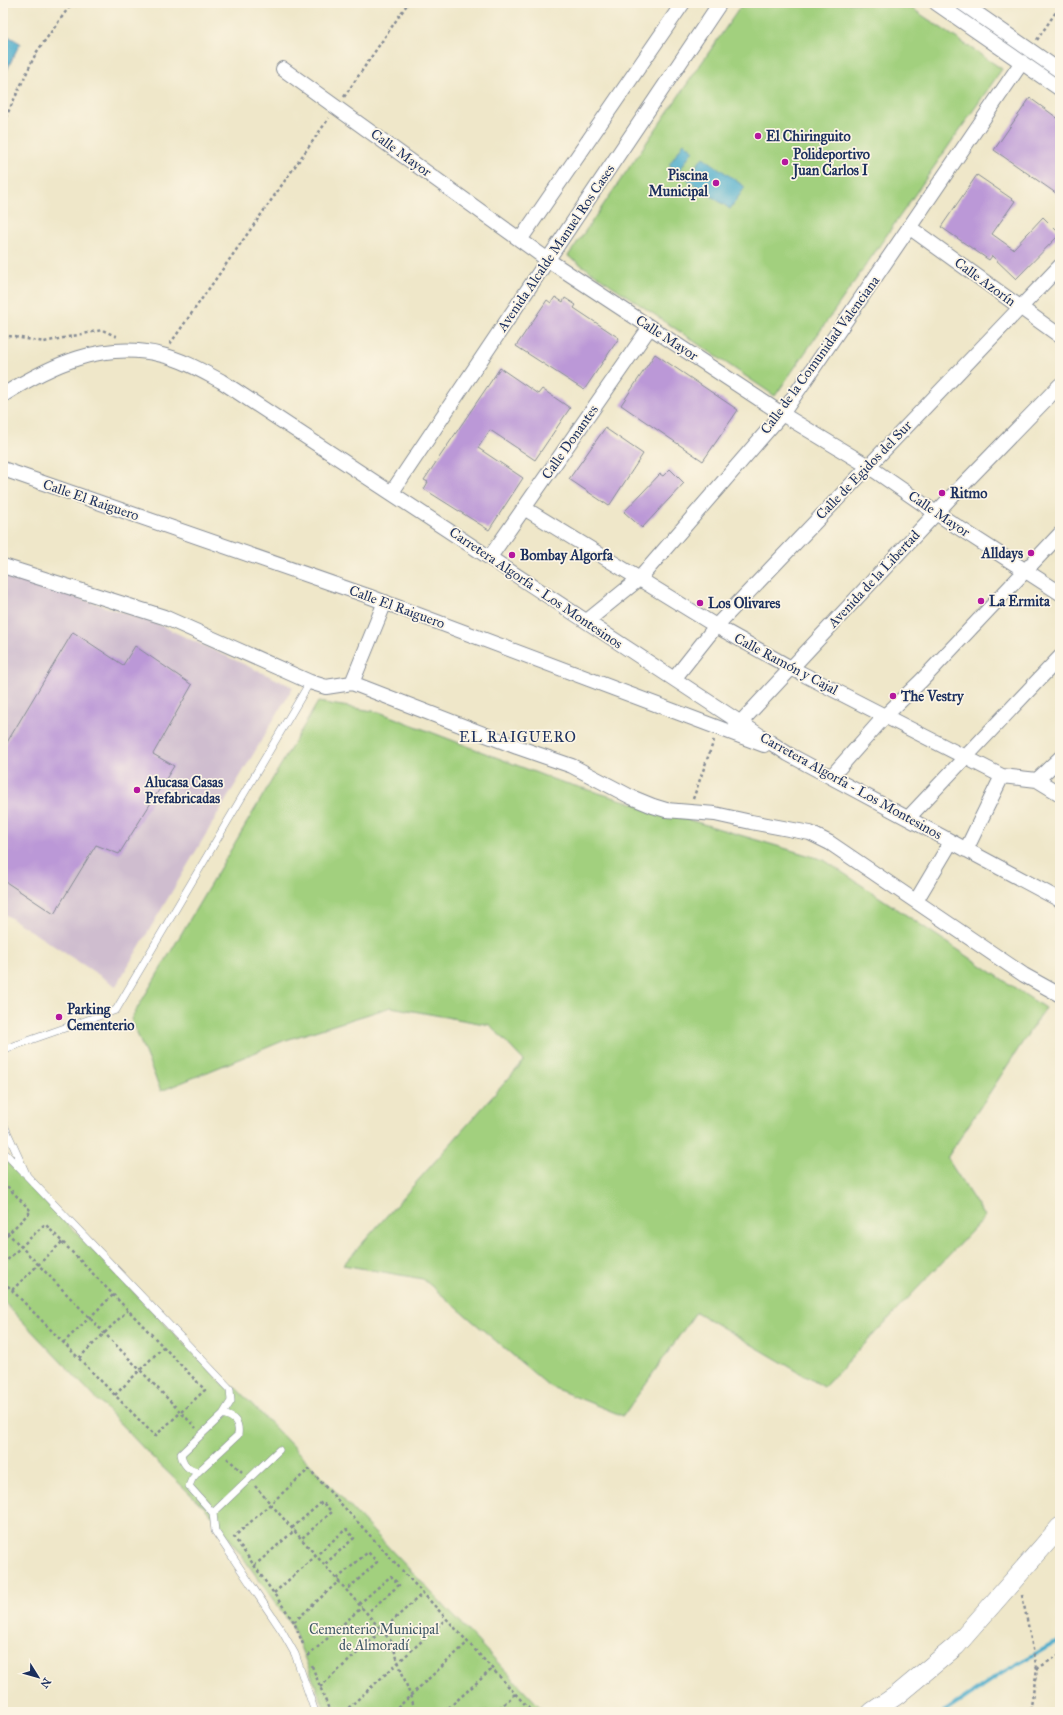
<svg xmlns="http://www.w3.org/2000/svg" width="1063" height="1715" font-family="'IM FELL Great Primer',serif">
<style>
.industrial{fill:#cfbdcf}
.green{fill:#a2d07e;stroke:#5e806e}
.water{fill:#4dadcc;stroke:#346e95}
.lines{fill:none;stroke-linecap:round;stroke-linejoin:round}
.stream{stroke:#4dadcc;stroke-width:4}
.building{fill:#bb98d7}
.service-casing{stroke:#858b94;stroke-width:8}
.minor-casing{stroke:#858b94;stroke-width:16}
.secondary-casing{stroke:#858b94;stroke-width:20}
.path{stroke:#858b94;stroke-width:2.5;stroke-dasharray:3 3;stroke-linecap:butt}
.service{stroke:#fff;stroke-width:7}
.minor{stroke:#fff;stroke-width:14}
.secondary{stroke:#fff;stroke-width:19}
.poi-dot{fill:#b5179e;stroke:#fcf5e5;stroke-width:1.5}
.labels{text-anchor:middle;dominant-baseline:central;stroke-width:3.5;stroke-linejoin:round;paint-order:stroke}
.poi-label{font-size:14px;font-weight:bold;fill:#1b2f5e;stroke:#fcf5e5;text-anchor:start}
.street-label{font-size:14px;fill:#1b2f5e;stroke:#fcf5e5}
.park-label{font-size:14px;fill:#3d5766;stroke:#fcf5e5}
.neighbourhood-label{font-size:15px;letter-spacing:1px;fill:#1b2f5e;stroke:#fcf5e5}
</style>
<rect width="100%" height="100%" fill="#fcf5e5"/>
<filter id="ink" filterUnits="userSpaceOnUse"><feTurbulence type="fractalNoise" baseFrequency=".025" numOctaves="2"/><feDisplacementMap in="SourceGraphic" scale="8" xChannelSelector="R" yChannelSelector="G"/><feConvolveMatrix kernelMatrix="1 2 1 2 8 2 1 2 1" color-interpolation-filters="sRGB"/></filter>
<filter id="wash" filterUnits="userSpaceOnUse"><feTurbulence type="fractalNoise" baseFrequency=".012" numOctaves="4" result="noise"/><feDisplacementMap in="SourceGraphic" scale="16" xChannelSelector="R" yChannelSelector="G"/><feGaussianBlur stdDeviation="0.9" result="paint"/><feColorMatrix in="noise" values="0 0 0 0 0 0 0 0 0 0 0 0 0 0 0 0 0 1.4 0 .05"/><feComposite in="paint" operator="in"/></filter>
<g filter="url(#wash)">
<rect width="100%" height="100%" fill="#efe7c9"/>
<path class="industrial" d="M3 573 157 624 293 687 116 986 3 913Z"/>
<path class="green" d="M743 3H904L1002 69 775 396 568 256Z
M318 702 379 712 555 780 824 860 1045 1008 947 1158 985 1217 824 1387 696 1312 623 1416 549 1386 423 1279 343 1265 524 1061 490 1025 391 1007 283 1041 161 1091 131 1019Z
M3 1158 226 1387H235L281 1434 540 1707V1712H326L292 1626 214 1517 151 1456 3 1301Z"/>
<path class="water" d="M3 33 20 43 3 78Z
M684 143 693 150 679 171 669 165Z
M703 157 745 187 730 209 687 179Z"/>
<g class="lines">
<path class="stream" d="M944 1712 1002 1673 1060 1640"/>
</g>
<g id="blocks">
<path class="building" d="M1030 98 1060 120V196L994 150Z
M977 175 1015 201 992 234 1013 249 1043 217 1060 234 1016 279 992 256 989 260 941 227Z
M555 297 563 302 565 298 576 305 574 308 619 338 584 390 516 346 547 300 551 303Z
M655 354 738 410 703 461 621 405Z
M500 368 538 394 542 389 570 408 535 460 490 430 478 448 523 478 489 530 424 489 428 482 424 480Z
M605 428 643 454 609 506 569 479Z
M670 469 684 483 642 528 624 512 660 474 663 476Z
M73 632 123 665 135 646 192 685 153 754 174 766 119 854 96 845 54 914 3 880V749Z"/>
</g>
</g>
<g filter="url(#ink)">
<use href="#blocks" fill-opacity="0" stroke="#858b94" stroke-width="1"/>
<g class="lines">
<defs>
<path id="service" d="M3 1051 5 1049 116 1010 310 682
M3 1123 27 1176 230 1389 231 1401 223 1414 181 1454C183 1465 188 1470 198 1472L238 1435C240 1422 234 1417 223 1414
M3 1151 23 1172
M198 1472 192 1479 189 1486 213 1513 215 1531 282 1631 295 1654 315 1712
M213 1513 279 1450"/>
<path id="minor" d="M936 3 1060 89
M962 3 1060 71
M283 69 548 260 782 414 868 466 936 513 1060 593
M909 227 1060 336
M520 240 683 3
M3 395C51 365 103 340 162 355 183 360 202 371 221 381L788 754 1060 900
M3 469 368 596 764 745
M392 492 720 3
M524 508 716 626 791 668 1002 776 1037 780 1060 794
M490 557 650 327
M3 566 164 617 310 682 326 687 352 683 517 747 572 766 631 797 653 806 666 810 715 814 751 822 810 833 830 843 1024 975 1060 995
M587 621 639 579 782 414 1022 62
M674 679 716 626 1060 266
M352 683 385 602
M740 723 952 496 1060 385
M831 777 885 716 922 680 1060 534
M1037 780 1060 758
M908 818 1060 657
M966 850 1002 776
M916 901 951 842"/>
<path id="secondary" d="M872 1712 897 1695 956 1646 1060 1527"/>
</defs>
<use href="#service" class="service-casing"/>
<use href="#minor" class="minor-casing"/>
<use href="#secondary" class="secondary-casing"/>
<path class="path" d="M1037 40 1060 6
M344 97 408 3
M3 123 36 53 72 3
M3 335 44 342 102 330 118 337
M170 344 329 118
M693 799 714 740
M3 1182 31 1211 3 1239
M3 1228 196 1428
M3 1264 45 1224 205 1390 155 1436 3 1281
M12 1290 62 1242
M63 1343 113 1295
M79 1358 128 1310
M115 1395 163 1347
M227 1458 242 1472
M255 1486 391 1641 416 1712
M292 1528 322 1502 332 1512 302 1538
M254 1566 295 1530
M337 1579 368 1552 377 1562 347 1590
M274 1593 346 1529 354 1538 325 1564
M1022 1595 1037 1669 1030 1712
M359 1604 391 1576 399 1585 367 1613
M294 1622 339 1581
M303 1644 294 1622 234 1537 309 1469 532 1712
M308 1656 362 1607
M312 1666 330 1712
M1037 1669 1060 1654
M320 1687 423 1593
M344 1712 446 1619
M393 1712 468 1642
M444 1712 492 1669
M495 1712 515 1694"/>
<use href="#service" class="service"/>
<use href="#minor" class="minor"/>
<use href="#secondary" class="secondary"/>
</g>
</g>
<g class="poi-dot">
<circle cx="758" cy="136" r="4"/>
<circle cx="785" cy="162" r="4"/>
<circle cx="716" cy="183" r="4"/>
<circle cx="942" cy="493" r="4"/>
<circle cx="1031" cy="553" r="4"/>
<circle cx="512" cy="555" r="4"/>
<circle cx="981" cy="601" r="4"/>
<circle cx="700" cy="603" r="4"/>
<circle cx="893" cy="696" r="4"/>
<circle cx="137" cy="790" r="4"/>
<circle cx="59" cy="1017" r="4"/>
</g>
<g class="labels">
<g class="poi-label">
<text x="766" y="136">El Chiringuito</text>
<text x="793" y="154">Polideportivo<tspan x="793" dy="16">Juan Carlos I</tspan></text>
<text x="708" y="175" text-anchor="end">Piscina<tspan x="708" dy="16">Municipal</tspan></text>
<text x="950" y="493">Ritmo</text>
<text x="1023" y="553" text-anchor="end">Alldays</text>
<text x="520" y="555">Bombay Algorfa</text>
<text x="989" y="601">La Ermita</text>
<text x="708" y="603">Los Olivares</text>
<text x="901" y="696">The Vestry</text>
<text x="145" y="782">Alucasa Casas<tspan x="145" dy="16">Prefabricadas</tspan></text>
<text x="67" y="1009">Parking<tspan x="67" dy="16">Cementerio</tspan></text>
</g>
<g class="street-label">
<text transform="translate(401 153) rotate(36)">Calle Mayor</text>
<text transform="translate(556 248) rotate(-56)">Avenida Alcalde Manuel Ros Cases</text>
<text transform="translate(985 282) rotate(36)">Calle Azorín</text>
<text transform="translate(667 338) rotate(33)">Calle Mayor</text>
<text transform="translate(820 355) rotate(-54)">Calle de la Comunidad Valenciana</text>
<text transform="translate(570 442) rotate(-55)">Calle Donantes</text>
<text transform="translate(864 470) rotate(-46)">Calle de Egidos del Sur</text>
<text transform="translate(91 500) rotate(19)">Calle El Raiguero</text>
<text transform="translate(939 514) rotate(34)">Calle Mayor</text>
<text transform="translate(874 579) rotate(-47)">Avenida de la Libertad</text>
<text transform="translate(536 588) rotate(34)">Carretera Algorfa - Los Montesinos</text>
<text transform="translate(397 607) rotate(20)">Calle El Raiguero</text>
<text transform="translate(786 664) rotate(28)">Calle Ramón y Cajal</text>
<text transform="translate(851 786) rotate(29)">Carretera Algorfa - Los Montesinos</text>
</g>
<g class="park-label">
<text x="374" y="1629">Cementerio Municipal<tspan x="374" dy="16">de Almoradí</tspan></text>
</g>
<g class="neighbourhood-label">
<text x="518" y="737">EL RAIGUERO</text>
</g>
</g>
<rect width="1063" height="1715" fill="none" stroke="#fcf5e5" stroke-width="16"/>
<g transform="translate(38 1677) rotate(127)" stroke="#fcf5e5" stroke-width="3" paint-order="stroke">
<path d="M0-3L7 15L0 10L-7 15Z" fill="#1b2f5e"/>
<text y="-6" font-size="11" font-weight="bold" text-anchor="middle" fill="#1b2f5e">N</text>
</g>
</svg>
